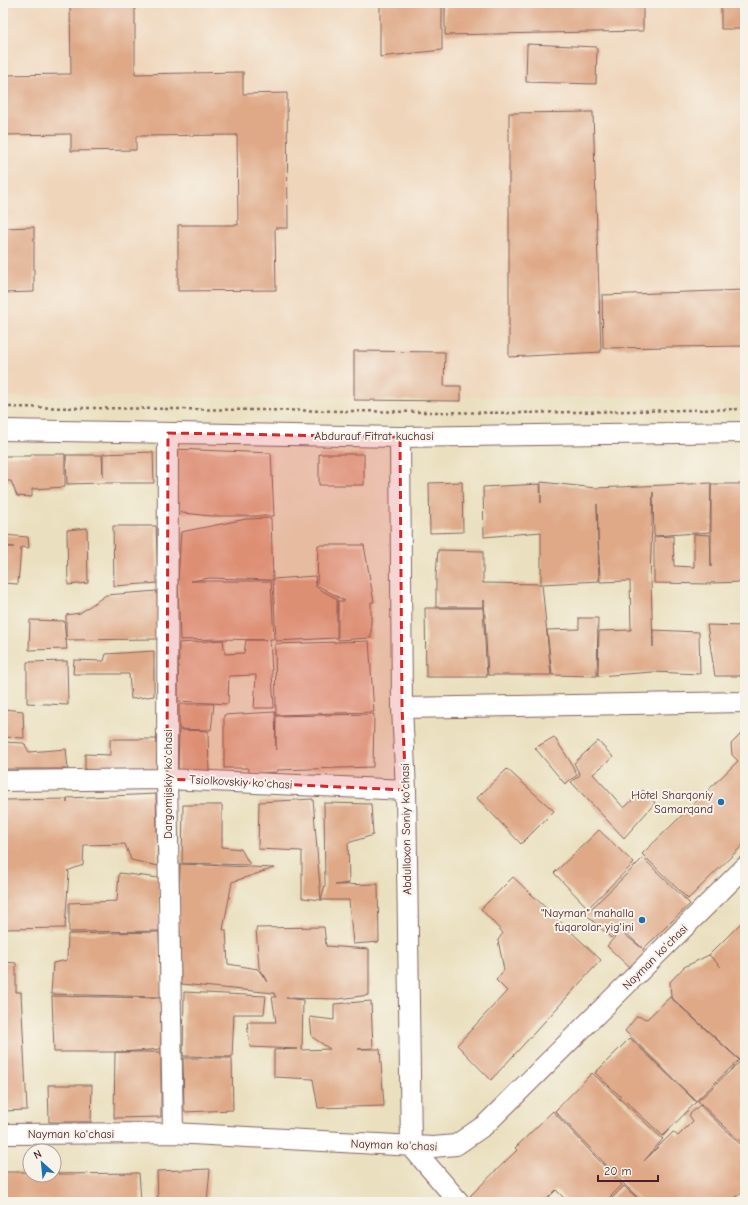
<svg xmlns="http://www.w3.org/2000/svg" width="748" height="1205" font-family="'Comic Neue',sans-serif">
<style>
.built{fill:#efd6bb}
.building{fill:#dfa987}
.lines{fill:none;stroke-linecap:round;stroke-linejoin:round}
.minor-casing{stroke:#82635f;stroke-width:22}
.path{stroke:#82635f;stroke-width:2.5;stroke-dasharray:3 3;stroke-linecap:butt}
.minor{stroke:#fff;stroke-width:20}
.marked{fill:#d62828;fill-opacity:0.2;stroke:#d62828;stroke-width:3;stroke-dasharray:8 5;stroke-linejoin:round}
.poi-dot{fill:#1f6fb2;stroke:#f7f3e8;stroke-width:1.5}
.labels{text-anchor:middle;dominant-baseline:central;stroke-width:4;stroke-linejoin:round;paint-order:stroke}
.street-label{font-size:12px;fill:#4a1f2b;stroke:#f7f3e8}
.poi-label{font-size:12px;fill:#4a1f2b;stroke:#f7f3e8;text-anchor:end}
</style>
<rect width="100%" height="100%" fill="#f7f3e8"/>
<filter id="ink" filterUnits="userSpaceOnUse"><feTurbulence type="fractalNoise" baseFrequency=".025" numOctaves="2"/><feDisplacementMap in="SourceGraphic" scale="8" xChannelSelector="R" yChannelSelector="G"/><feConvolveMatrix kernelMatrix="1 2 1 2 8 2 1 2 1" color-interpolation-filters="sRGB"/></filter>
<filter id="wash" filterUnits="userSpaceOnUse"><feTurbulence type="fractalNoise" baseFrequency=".012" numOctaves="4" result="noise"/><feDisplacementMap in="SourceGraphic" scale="16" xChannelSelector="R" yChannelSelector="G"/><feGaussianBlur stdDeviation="0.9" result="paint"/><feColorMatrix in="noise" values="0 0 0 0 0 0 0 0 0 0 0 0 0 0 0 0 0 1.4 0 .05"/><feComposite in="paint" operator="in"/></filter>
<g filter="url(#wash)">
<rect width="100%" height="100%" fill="#eae0bf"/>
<path class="built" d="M3 3H745V397H3Z"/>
<g id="blocks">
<path class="building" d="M70 3H135V74L243 72V94L287 93 288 228H275L276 290 178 291V225H238L237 135 136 136V150L71 151V134L3 135V75L71 74Z
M380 3H442V50L380 57Z
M445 3H643V31L445 35Z
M721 3H745V29H721Z
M527 44 597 47 596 84 526 82Z
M593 112 601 352 509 357V113Z
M34 227V292L3 293V228Z
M745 290V346L603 348 602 295Z
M354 351 445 352 444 386H461V401L354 400Z
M174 449 271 453 274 516H211L174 512Z
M153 452 154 483H103L67 484 66 455H102L103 476V454Z
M31 454H65V487L32 489V497L17 496 11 481H3V456H31Z
M319 454H364V485H319Z
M462 482 463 532 430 533 429 483Z
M541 482 596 488 711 483 710 532 654 536 653 492 650 581H651L653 647V630L699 632 700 674 653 672 598 676 599 631 631 630 630 581 600 582 597 504 599 581 542 584 551 675H488L484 600V607H436V575L438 550 483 551V583L541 584V532L484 537 483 487 540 484 541 503Z
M711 484H745V582L711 583V584L654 583V537L673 536 674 566 694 567V534L710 535 711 567Z
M271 518 273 580 210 578 191 581H271L274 639H270L274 708H254L256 675 229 676 228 704 178 701 179 643 223 640 225 654 244 653 246 640H266L218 639 180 640 178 581 181 532 246 519Z
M113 526H156L158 583 114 586Z
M87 528 88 583 68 585 67 530Z
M3 535 28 537 29 548 21 547 18 584 3 583V547H14L3 546Z
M318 545H364L374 602H371V638L338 640V601H345L317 585Z
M315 576 316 587 337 599V638L276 641 273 579Z
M157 591 158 639 66 640V615L80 613 106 595Z
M425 608H483L487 677H426Z
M579 618H598L597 676 552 675 547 630 579 629Z
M30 620 64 621 67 649 29 650Z
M707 625 745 626V676H715Z
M369 641 374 712 276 715 275 644Z
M154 651V696L131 699 129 674H73L74 660 104 661 106 654Z
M67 661 68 705 27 703V662Z
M179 704H214L211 730 179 729Z
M3 709 23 711 24 738 3 737Z
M275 712 276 750V716L374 714 373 767 277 770V772L251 774 247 768H224V715Z
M179 730 208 731 209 772 178 771Z
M745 730V843L688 899 642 854 738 761 732 755 731 744Z
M554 737 570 761 577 775 565 784 535 748Z
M110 739H158V770H85V754L110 755Z
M598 741 613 757 593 774 624 808 643 790 655 803 624 838 571 782 580 775 574 763Z
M3 742 24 743 29 752 66 749 68 769H3Z
M507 769 554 811 521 844 477 798Z
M156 794 158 866 131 860 125 844 84 845 83 865 67 871 69 872 65 928 3 929V800L67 799V803V798Z
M313 799 321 900 302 898V851L258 849 259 802Z
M324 803 371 804 373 835 348 843 349 883 335 885 378 884 379 942 353 944 349 900H321L325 885Z
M183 805H222V847L241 849 250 865 182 863Z
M599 830 634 863 588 908 554 873Z
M643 858 690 904 643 949 645 954 631 969 607 946 620 931 642 948 621 928 611 938 586 914Z
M180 864 274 868 232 882 223 930H226L228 964 258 969 267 982 259 967 256 928 324 927 326 946 369 949V995L339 999 286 998 303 1000 302 1050 330 1049 312 1037 310 1017 334 1020V1004L371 1001 373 1048 358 1049H380L384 1106 318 1108 313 1079 274 1077V1050L297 1049 250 1047 247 1022H276L272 997H276L274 993 181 984 180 931H178Z
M119 873 159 878 160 931 69 932V903L117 901Z
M513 877 601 960 491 1080 457 1045 507 991 496 980 504 970 498 940 503 933 481 909Z
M745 919V1056L741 1061 671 997 670 982 684 967 709 955 721 967 709 955Z
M159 932 161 997 51 994 53 963 67 960 68 934Z
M3 962 16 963V992H21L27 1110 3 1111Z
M184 992 266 996 264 1014H234L232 1057 183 1056Z
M52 996 161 998V1049L124 1052H54Z
M670 997 739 1060 696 1101 625 1031 637 1016 647 1019Z
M630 1038 696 1102 663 1136 595 1073Z
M115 1052H161V1117L114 1118Z
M745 1057V1146L698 1101Z
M183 1058H232L233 1110 184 1112Z
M592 1073 663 1139 644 1161 673 1132 678 1136 693 1121 689 1115 700 1105 745 1149V1188L731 1202H642L623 1183 555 1111Z
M48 1085H92L91 1122H49Z
M553 1111 622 1185 605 1202H568L556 1190 544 1202H477L470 1196 517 1150 515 1148Z
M210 1169 207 1202H158L157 1171Z
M3 1172H30V1175H54V1172H58V1174L139 1173 141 1202H3Z
M624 1186 641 1202H608Z"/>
</g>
</g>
<g filter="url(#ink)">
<use href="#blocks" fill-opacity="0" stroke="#82635f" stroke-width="1"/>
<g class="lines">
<defs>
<path id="minor" d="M3 430 400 437 745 432
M168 433 167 779 173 1133
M400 437 402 708 406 790 411 1146 459 1202
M402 708 745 702
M3 781 167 779 406 790
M3 1134 173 1133 433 1147 456 1145 485 1125 745 867"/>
</defs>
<use href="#minor" class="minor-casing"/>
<path class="path" d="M3 407 515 413 745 409"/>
<use href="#minor" class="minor"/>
</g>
</g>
<path class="marked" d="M168 433 400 437 402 708 406 790 167 779Z"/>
<g class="poi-dot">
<circle cx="721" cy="802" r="4"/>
<circle cx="642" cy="920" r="4"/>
</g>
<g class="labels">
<g class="street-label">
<text x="374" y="436">Abdurauf Fitrat kuchasi</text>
<text transform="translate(241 782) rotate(3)">Tsiolkovskiy ko'chasi</text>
<text transform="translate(168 784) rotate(-90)">Dargomijskiy ko'chasi</text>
<text transform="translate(406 829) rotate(-91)">Abdullaxon Soniy ko'chasi</text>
<text transform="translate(655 957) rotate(-45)">Nayman ko'chasi</text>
<text x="71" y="1134">Nayman ko'chasi</text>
<text transform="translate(394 1145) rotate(2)">Nayman ko'chasi</text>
</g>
<g class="poi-label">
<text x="713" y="795">Hotel Sharqoniy<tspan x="713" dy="14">Samarqand</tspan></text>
<text x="634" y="913">"Nayman" mahalla<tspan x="634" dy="14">fuqarolar yig'ini</tspan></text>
</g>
</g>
<rect width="748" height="1205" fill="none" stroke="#f7f3e8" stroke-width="16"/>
<g transform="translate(42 1163) rotate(333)"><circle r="19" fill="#f7f3e8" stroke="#b29e9c"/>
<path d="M0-3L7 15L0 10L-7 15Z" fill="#1f6fb2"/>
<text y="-6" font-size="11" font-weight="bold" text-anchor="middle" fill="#4a1f2b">N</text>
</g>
<path d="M598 1175v6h60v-6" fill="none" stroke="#4a1f2b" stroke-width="2"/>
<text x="604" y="1175" font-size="12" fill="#4a1f2b" stroke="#f7f3e8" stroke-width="3" paint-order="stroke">20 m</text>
</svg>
